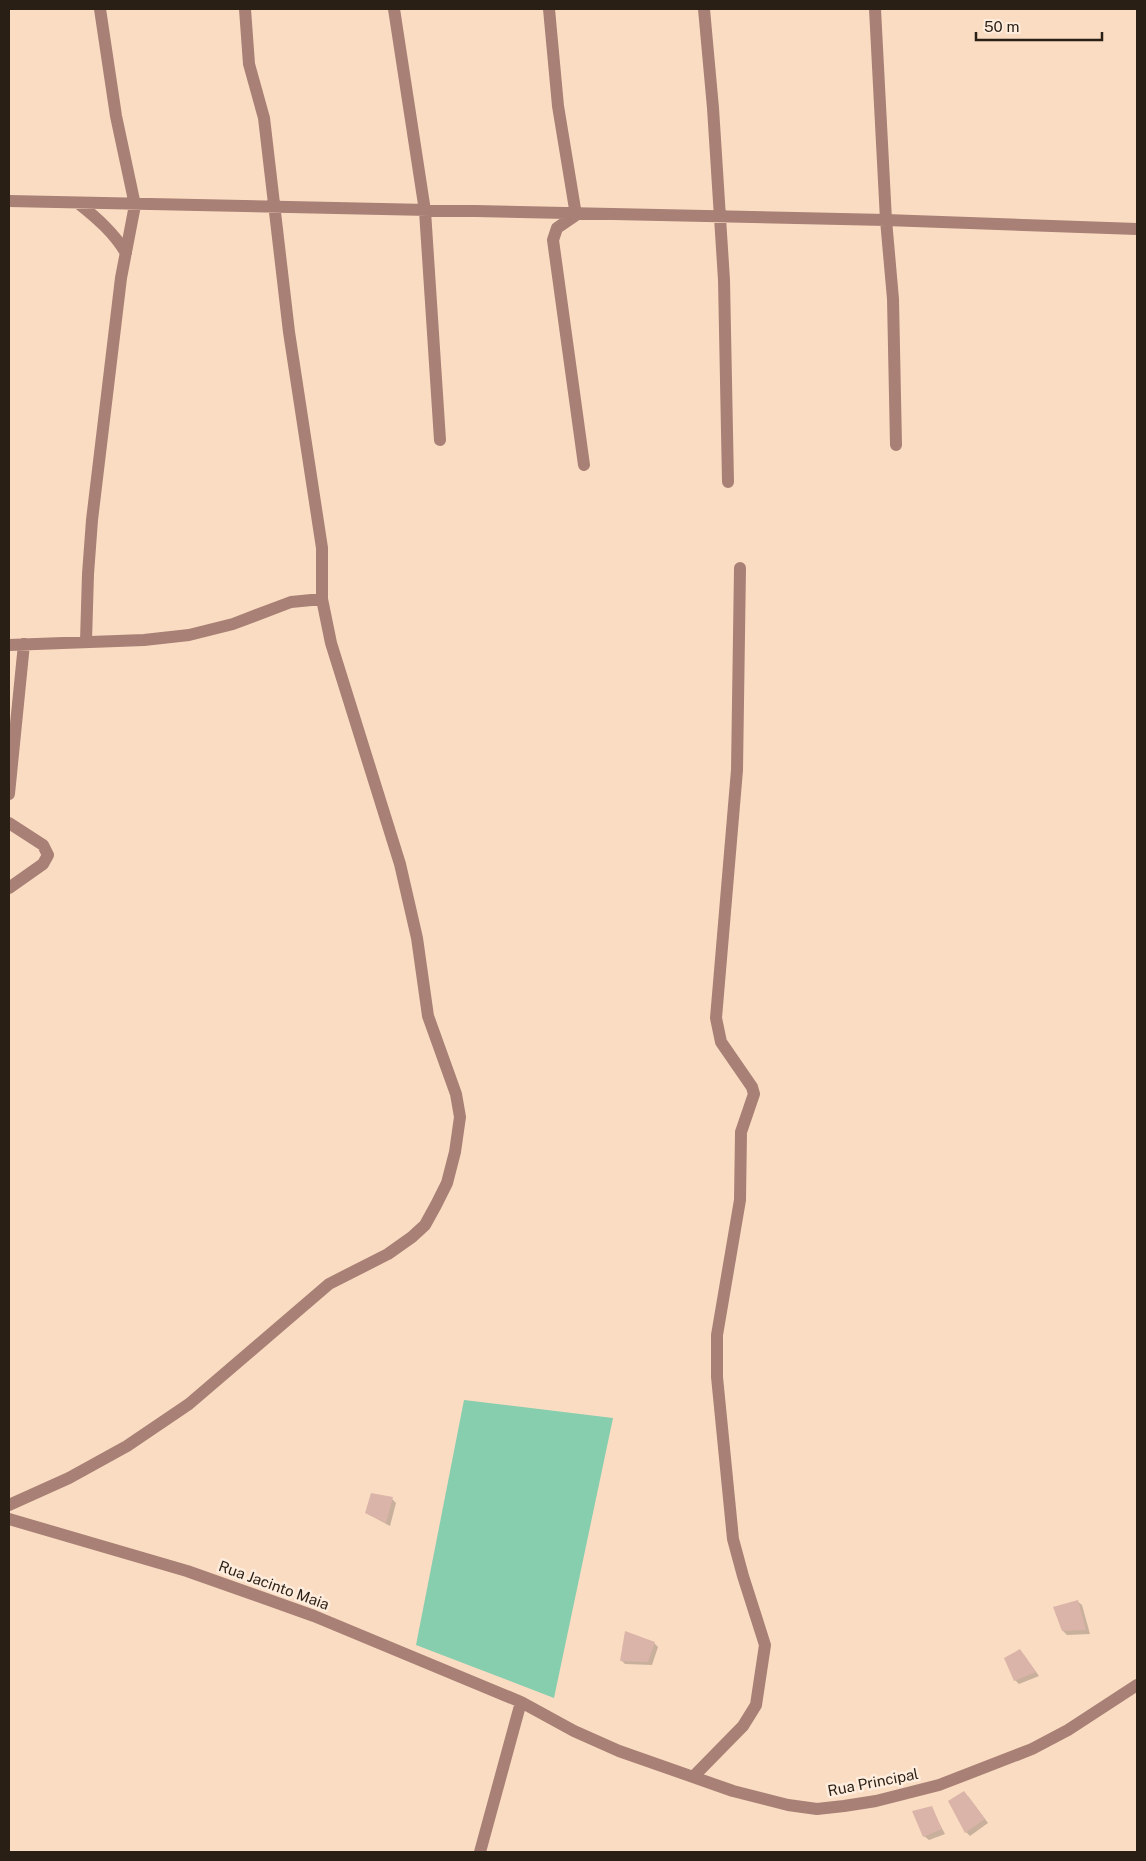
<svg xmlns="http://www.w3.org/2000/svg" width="1146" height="1861" font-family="'Public Sans',sans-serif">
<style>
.green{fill:#87ceae}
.shadow{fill:#0003}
.building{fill:#dbb4a9}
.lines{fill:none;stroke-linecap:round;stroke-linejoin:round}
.minor{stroke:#a88075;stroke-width:12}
.labels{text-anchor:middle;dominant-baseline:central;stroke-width:5;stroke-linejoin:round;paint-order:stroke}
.street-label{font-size:15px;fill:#2a1f15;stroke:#feecdd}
</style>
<rect width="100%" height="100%" fill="#fadcc3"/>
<path class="green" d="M464 1400 613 1418 554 1698 416 1645Z"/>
<path class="shadow" d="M392 1499 396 1503 390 1526 366 1513Z
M1077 1601 1082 1605 1090 1634 1067 1635 1063 1631Z
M654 1643 658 1647 652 1665 625 1664 621 1660Z
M1024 1655 1039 1676 1019 1684 1015 1680Z
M968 1796 988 1823 970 1836 966 1832Z
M931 1808 945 1834 929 1840 924 1836Z"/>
<path class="building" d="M371 1493 393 1497 386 1523 365 1513Z
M1078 1600 1086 1630 1062 1631 1053 1607Z
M625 1631 655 1642 648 1662 620 1661Z
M1020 1649 1036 1672 1014 1681 1004 1658Z
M964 1791 985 1819 965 1833 948 1801Z
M932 1806 942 1829 923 1837 912 1811Z"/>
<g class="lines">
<path class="minor" d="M394 9 425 211 440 440
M549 9 558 106 576 215 557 228 553 240 584 465
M704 9 713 108 724 280 728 482
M875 9 886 220 893 299 896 445
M9 201 886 220 1137 229
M78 203C97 218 114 233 126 253
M86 641 88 574 92 520 121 278 135 205 116 116 100 9
M9 645 144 640 189 635 233 624 291 602 322 599
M9 794 24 644
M9 823 43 845 48 855 43 864 9 888
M9 1505 69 1478 127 1446 189 1404 329 1284 388 1254 412 1237 425 1225 436 1205 447 1183 455 1152 460 1117 456 1094 428 1016 417 938 400 864 331 643 322 599V548L289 332 264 118 249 64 245 9
M9 1519 187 1571 314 1616 521 1702 574 1731 619 1751 733 1791 788 1805 817 1809 844 1806 876 1801 939 1785 1032 1749 1068 1730 1137 1685
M693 1777 743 1726 756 1705 765 1645 743 1576 733 1539 717 1377V1335L740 1200 741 1132 754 1094 752 1087 721 1042 716 1018 737 770 740 568
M480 1852 521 1702"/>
</g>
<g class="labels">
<g class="street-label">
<text transform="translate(274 1585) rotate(20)">Rua Jacinto Maia</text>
<text transform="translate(873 1782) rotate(-11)">Rua Principal</text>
</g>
</g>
<rect width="1146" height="1861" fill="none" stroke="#2a1f15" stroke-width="20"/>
<path d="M976 32v8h126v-8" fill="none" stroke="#2a1f15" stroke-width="2.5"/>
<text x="984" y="32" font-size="15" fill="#2a1f15" stroke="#feecdd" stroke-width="4" paint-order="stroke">50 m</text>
</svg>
